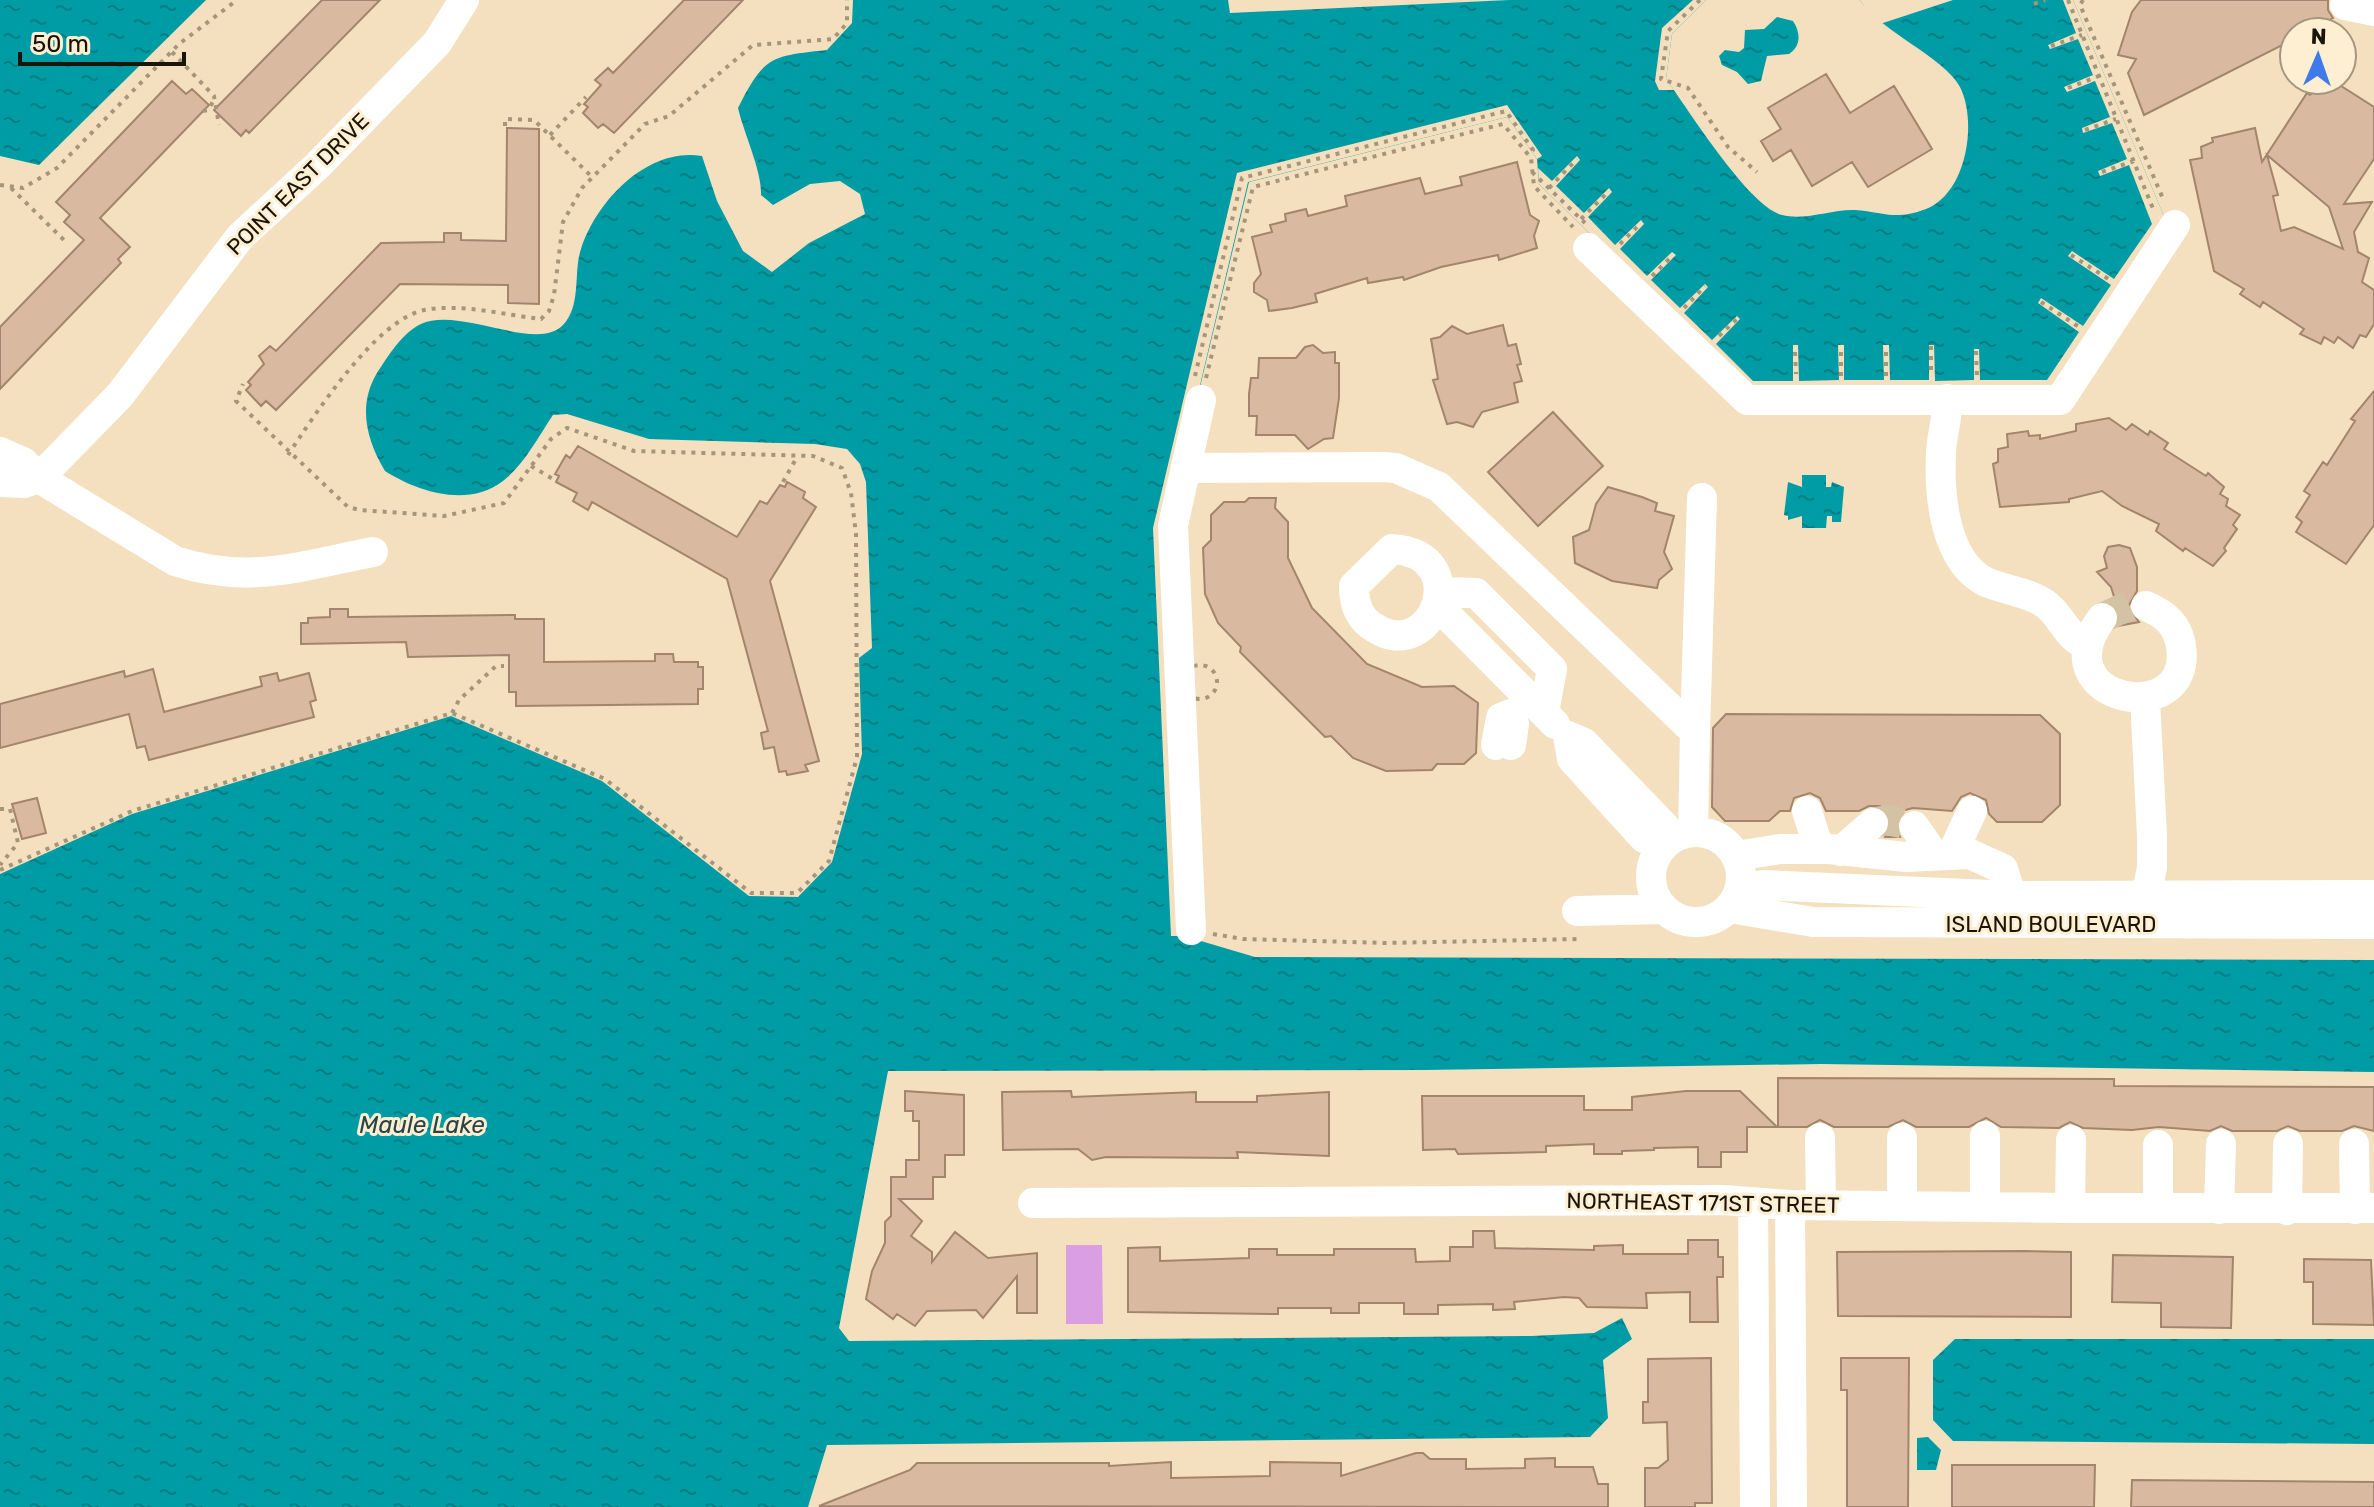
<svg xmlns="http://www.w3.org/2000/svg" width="2374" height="1507" font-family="Rubik,sans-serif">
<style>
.park{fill:#da9fe3}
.water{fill:url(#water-ripples)}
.pier{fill:#f4e0be}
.building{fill:#d9baa0;stroke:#a2856c;stroke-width:2;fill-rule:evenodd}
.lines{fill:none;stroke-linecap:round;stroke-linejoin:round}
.minor-tunnel{stroke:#d3c2a3;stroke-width:30;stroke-dasharray:30 15;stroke-linecap:butt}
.path{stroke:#a5967b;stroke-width:4;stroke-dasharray:4 6;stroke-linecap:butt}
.minor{stroke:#fff;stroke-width:30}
.labels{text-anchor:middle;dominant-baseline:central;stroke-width:6;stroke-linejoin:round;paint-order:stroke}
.street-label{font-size:22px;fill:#1b1508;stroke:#feeed2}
.water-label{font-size:24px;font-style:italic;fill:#294446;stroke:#feeed2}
</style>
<defs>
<pattern id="water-ripples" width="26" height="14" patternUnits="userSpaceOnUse" patternTransform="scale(2)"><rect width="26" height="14" fill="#009ca5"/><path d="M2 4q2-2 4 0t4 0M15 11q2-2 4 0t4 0" fill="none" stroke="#027e84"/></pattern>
</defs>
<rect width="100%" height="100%" fill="#f4e0be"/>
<path class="park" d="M1066 1245H1102L1103 1324H1066Z"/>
<path class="water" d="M0 0H206L39 165 0 156Z
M853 0H1228L1230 13 1509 0H1706L1672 34 1666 79C1688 109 1749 207 1782 215 1806 221 1831 209 1855 210 1884 212 1894 221 1926 209 1966 194 1978 123 1960 87 1945 58 1876 28 1860 0H2073L2166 221 2055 387 1750 390 1539 184 1537 159 1507 117 1249 182 1167 525 1184 936 1255 957 2374 960V1072L1821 1064 1424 1070 888 1071 839 1328 849 1341 1531 1336 1594 1333 1622 1318 1632 1339 1603 1360 1608 1418 1590 1437 827 1445 808 1507H0V874L132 814 451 716 602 781 749 896 798 897 832 862 862 754 859 658 872 648 866 482 860 464 847 449 815 444 649 439 567 414 553 415C538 437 524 465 503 481 468 508 418 492 385 471 367 441 357 406 377 373 388 356 402 333 421 324 459 306 537 353 563 325 582 305 573 272 581 249 597 200 648 147 702 156L717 201 743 251 772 272 809 243 865 214 860 194 840 181 810 184 773 205 761 195C762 171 744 134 738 108 764 56 771 56 827 50L852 23Z
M1777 17 1793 21C1801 33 1801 46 1789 54L1767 56 1761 81 1748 84 1737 72 1722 65 1719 56 1725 50 1739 52 1744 48 1745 30 1764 29Z
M1802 475H1826V487H1831L1832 482 1844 487 1841 522H1832V516H1827L1826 528H1802V516L1788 520V516L1784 515 1788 482 1802 487Z
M1955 1339H2374V1444L1953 1441 1933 1420V1360Z
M1928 1437 1941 1450 1936 1470H1917V1438Z"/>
<path class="pier" d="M1693 0H1706L1672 34 1666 79 1674 90H1659L1655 81 1662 28Z
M1860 0H1953L1880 24 1860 8 1864 6Z
M2063 0H2073L2166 221 2055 387 1750 390 1539 184 1538 168 1552 181 1577 156 1580 160 1556 186 1584 213 1609 188 1612 192 1588 217 1615 245 1641 220 1644 224 1620 249 1647 276 1672 252 1676 255 1651 280 1680 308 1705 284 1708 287 1684 313 1712 340 1737 316 1740 319 1716 344 1753 381H1793V345H1798L1799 381 1839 380 1838 345H1844V380H1884L1883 345H1889L1890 380H1929V345H1934L1935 381 1974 380V349H1979L1980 380H2047L2079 332 2038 303 2041 298 2083 326 2111 285 2068 256 2072 251 2114 279 2152 224 2129 165 2100 176 2098 171 2127 159 2112 123 2083 133 2082 128 2110 117 2095 81 2067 92 2064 87 2093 75 2078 39 2050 49 2048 45 2076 33Z
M1507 105 1542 156 1537 159 1507 117 1248 182 1167 525 1184 936H1171L1153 528 1237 173Z"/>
<path class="building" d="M322 0H380L249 133 246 130 241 136 214 110Z
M684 0H743L614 133 603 124 598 128 583 113 588 107 584 104 601 85 595 80 608 68 613 73Z
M2141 0H2328V10L2333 18 2308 32H2294V39L2144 115 2128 73 2136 59 2118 55 2132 12Z
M1826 74 1850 113 1894 86 1932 149 1868 187 1852 162 1812 186 1791 150 1773 161 1761 141 1781 129 1768 108Z
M172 81 186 94 192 89 209 105 100 218 130 247 118 259 121 263 0 389V327L84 240 64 222 70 215 56 202Z
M2338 84 2374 107V159L2344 204 2372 202 2354 232 2358 252 2369 258 2362 282 2374 290V324L2366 337 2360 335 2353 348 2338 337 2334 343 2324 337 2321 344 2300 334 2304 329 2263 302 2260 307 2240 294 2244 289 2214 271 2190 160 2202 158 2201 147 2213 142 2212 138 2255 128 2262 162 2307 93 2310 95 2317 86 2324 90 2328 85 2335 89ZM2267 155 2329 207 2343 249 2294 227 2281 231 2273 196 2278 195Z
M507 128 539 129V304L508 303V285L400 284 276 410 266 401 261 406 246 390 251 385 248 382 264 364 259 356 270 346 276 351 381 243 444 242V233H461V240L506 241Z
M1517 162 1530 215 1539 221 1534 236 1537 248 1499 260 1498 255 1441 267 1404 280 1403 277 1368 283 1367 278 1315 294 1317 302 1292 308 1269 311 1267 300 1254 292V283L1261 274 1252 237 1272 232 1270 225 1286 221 1285 214 1306 209 1308 216 1347 206 1345 196 1420 178 1425 194 1462 185 1460 177Z
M1503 325 1508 346 1516 344 1521 364 1517 365 1522 381 1514 383 1518 402 1482 412 1473 427 1457 422 1447 424 1433 380 1438 379 1431 339 1440 337 1452 326 1467 334Z
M1313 345 1323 353 1335 352V363H1339V398L1333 438 1324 439 1308 449 1295 435H1256L1257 416H1249V394L1251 378H1258L1259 358H1296L1305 347Z
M2374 391V525L2346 564 2296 532 2302 522 2296 517 2310 495 2304 491 2323 462 2327 465 2355 421 2351 419Z
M1553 412 1603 466 1538 526 1488 472Z
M2109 418 2126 430 2132 424 2148 435 2150 431 2168 443 2164 449 2206 476 2208 473 2224 487 2220 494 2228 499 2226 506 2240 515 2233 525 2237 529 2224 548 2226 551 2213 566 2185 548 2183 551 2156 531 2159 524 2122 506 2102 491 2069 499V502L2000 507 1993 464 1998 462V449L2008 447 2007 434 2028 431 2029 436 2040 435V439L2076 431V424Z
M578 446 737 537 760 501 767 504 780 485 785 487 787 482 805 492 803 498 816 507 770 581 819 761 805 765 808 771 787 775 786 771 779 772 774 747 764 749 761 733 768 731 727 579 592 502 588 510 573 501 577 493 556 482 559 476 555 474 566 455 570 458Z
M1608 487 1642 497 1657 503 1655 511 1674 516 1664 552 1672 569 1659 580 1657 588 1612 581 1575 563 1573 537 1589 530 1596 504Z
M1249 498H1276L1275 508 1288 522V558L1312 608 1367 664 1422 687 1454 686 1478 703 1476 753 1464 764H1437L1432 770 1386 771 1353 758 1331 736 1325 737 1240 652 1241 647 1218 623 1205 594 1203 548 1211 540V515L1224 502H1245Z
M2119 545 2130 548 2137 567V591L2128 607 2139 622 2118 626 2120 616 2111 587 2097 572 2107 568 2104 556 2108 547Z
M330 609H348V617L515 615V619H544V662L655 661V654H673L674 662H698V667H703V689H698V704L516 706V692H509V655L408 657 406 642 301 644V623H308V618L330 617Z
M153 669 164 712 262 686 260 677 277 673 279 681 309 673 316 700 310 702 314 717 149 760 145 746 137 748 129 714 0 748V704L124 671 125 677Z
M1726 714 2040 715 2060 734V805L2042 822H1997L1989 814 1986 800 1970 793 1961 797 1952 811 1913 808 1901 811 1896 827 1900 837H1885L1891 820 1880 806H1869L1859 811H1826L1820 798 1810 793 1794 798 1790 811H1780L1769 821H1725L1712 807 1713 728Z
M37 798 46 833 22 839 12 804Z
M1778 1078 2114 1079V1086L2374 1087V1131L2354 1126 2342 1131H2300L2288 1126 2277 1131H2232L2221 1126 2210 1131 2159 1127 2132 1130 2083 1128 2070 1122 2059 1128 2001 1127 1986 1118 1969 1127H1916L1903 1120 1888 1127H1834L1820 1120 1807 1127H1778Z
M905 1091 964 1095V1155H945V1177H933V1199H899L922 1221 911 1236 932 1252V1262L955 1232 988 1258 1037 1253V1313H1017V1276L983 1318 976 1310 927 1311 915 1326 897 1314 893 1319 866 1299 872 1271 885 1243V1222L891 1216V1177H906V1160H919V1121H913V1111H905Z
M1071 1091 1072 1097 1196 1092V1102H1257V1096L1329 1092V1156L1237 1152 1238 1158 1106 1157 1092 1160 1078 1149 1003 1150 1002 1092Z
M1686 1091H1740L1777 1127H1747V1152H1721V1167H1698V1147L1654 1148V1150L1622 1151V1154H1594V1144L1546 1146V1152L1458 1154 1455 1149 1423 1150 1422 1096H1584V1110H1632V1097Z
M1473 1231H1494L1495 1248 1594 1250V1246L1623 1245V1254H1688V1240H1718V1257H1723V1277H1717L1718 1322H1690V1292L1646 1293 1647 1308 1587 1307 1579 1298 1564 1297 1514 1302 1515 1309 1493 1310V1304L1438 1305V1314H1404V1303H1359V1313H1331V1308H1278V1314L1128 1312V1248L1160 1247V1261L1249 1258V1249H1277V1255H1334V1249H1415L1416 1262 1450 1261V1247H1473Z
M2024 1251 2071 1252V1317L1838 1316 1837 1252Z
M2113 1255 2233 1257 2231 1328 2161 1327V1303L2112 1302Z
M2304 1259 2371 1260 2374 1325 2313 1324V1282H2304Z
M1711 1358 1712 1503H1695V1507H1645V1468H1658L1668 1460 1667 1422 1643 1423V1402H1648V1359Z
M1841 1358H1909L1908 1507H1847V1390H1841Z
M1416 1453H1423L1430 1459H1466V1469L1525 1468V1459L1555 1458V1467H1593L1598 1484H1608V1507L819 1506 910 1470 917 1463H1109V1466L1171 1462V1478L1270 1476V1462L1341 1463V1476Z
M1952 1465H2095L2094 1507H1952Z
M2132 1480 2374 1482V1507H2131Z"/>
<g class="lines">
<path class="minor-tunnel" d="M2102 618 2130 605 2146 606
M1873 823 1887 820 1914 826"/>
<path class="path" d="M1700 0 1668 31 1661 79 1688 88 1728 147 1757 172
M2068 0 2154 211
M2083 0 2080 5 2164 201
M2034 4 2045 0
M2051 46 2082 35
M172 52 214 96 219 125
M2068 88 2099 76
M203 111 208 110 214 100
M505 126V119L534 120 592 177
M2085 130 2116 119
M550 135 586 97
M1532 172 1585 223
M2102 172 2134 161
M0 185 23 188 57 168 179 44 237 0
M11 188 67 243
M1549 188 1577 159
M1581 219 1609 191
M1620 244 1641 223
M2071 255 2110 280
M1652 276 1673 255
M2041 302 2079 327
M1684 308 1705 286
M1719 336 1737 319
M1931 346V376
M1976 351 1977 377
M1795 352 1796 374
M1841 352V377
M1886 352V377
M1195 376 1242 178 1506 111 1533 150 1527 154
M1206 378 1253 187 1503 124 1531 158 1534 186 1573 227
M288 455C315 414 376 320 424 310 460 303 505 315 541 319L549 311 554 295 563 222 582 188 645 124 669 116 753 45 833 39 847 23V0
M531 466 553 479
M783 482 797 457
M1183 682a17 17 0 1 1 34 0a17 17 0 1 1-34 0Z
M452 713 459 700 496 666H504
M0 809H10L18 843 0 865
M0 870 132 811 452 713 605 779 751 893H797L829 861 857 757 856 534 851 493 842 468 813 456 634 451 567 428 551 439 504 503 444 516 360 510 348 507 236 401 243 384
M1213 934 1243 939 1386 943 1580 939"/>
<path class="minor" d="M2345 5 2374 11
M1588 248 1747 400H2060L2175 225
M1947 399C1948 421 1941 436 1941 454 1939 494 1944 561 1986 582 2005 590 2027 592 2044 603 2061 614 2068 640 2087 645
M0 452 23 462 39 478 175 561C248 585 301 566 373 552
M1188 468 1383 467 1396 468 1439 487 1695 732 1693 832
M0 482 24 483 39 478 120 395 240 237 317 166 437 43 464 0
M1392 549C1475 554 1433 665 1375 628 1359 619 1354 604 1354 586Z
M1440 592 1476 593 1552 669 1544 712
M1438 606 1555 724
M2102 618C2039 702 2194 731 2181 646 2178 625 2165 614 2146 606
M1695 732 1702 498
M1568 736 1584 743 1664 826 1665 844 1644 838 1572 759Z
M1496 745 1501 718 1511 714 1514 724 1511 745
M1807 811 1819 849
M1914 826 1934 855
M1651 877a45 45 0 1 1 90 0a45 45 0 1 1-90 0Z
M1841 851 1873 823
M1952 854 1972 811
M1736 856 1780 849H1829L1906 857 1970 854 2003 869 2016 911
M1739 892 1763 885 2013 896 2374 895
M1730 908 1813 922 2374 924
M1577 911 1663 909
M2142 915 2152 868V836L2145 698
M1191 930 1173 525 1201 400
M1985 1136V1207
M1820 1138 1821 1205
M2354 1144 2355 1209
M2158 1145V1208
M1033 1203 1723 1200 1790 1205 2070 1208H2374
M1753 1203 1755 1507
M1790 1205 1792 1507
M1902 1206V1138
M2070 1208 2071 1140
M2219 1209 2221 1144
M2287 1210 2288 1144"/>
</g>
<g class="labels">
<g class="street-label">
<text transform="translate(298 184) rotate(-45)">POINT EAST DRIVE</text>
<text x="2051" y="924">ISLAND BOULEVARD</text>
<text transform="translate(1703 1203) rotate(1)">NORTHEAST 171ST STREET</text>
</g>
<g class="water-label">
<text x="422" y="1125">Maule Lake</text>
</g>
</g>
<g transform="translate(2318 56) rotate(2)"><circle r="38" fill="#feeed2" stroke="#a39781" stroke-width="2"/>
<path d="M0-6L14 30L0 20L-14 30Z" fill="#407aea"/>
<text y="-12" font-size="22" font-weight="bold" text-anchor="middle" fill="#1b1508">N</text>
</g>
<path d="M20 52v12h164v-12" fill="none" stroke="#1b1508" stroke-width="4"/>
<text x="32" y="52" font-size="24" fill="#1b1508" stroke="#feeed2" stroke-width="6" paint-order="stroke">50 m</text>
</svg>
